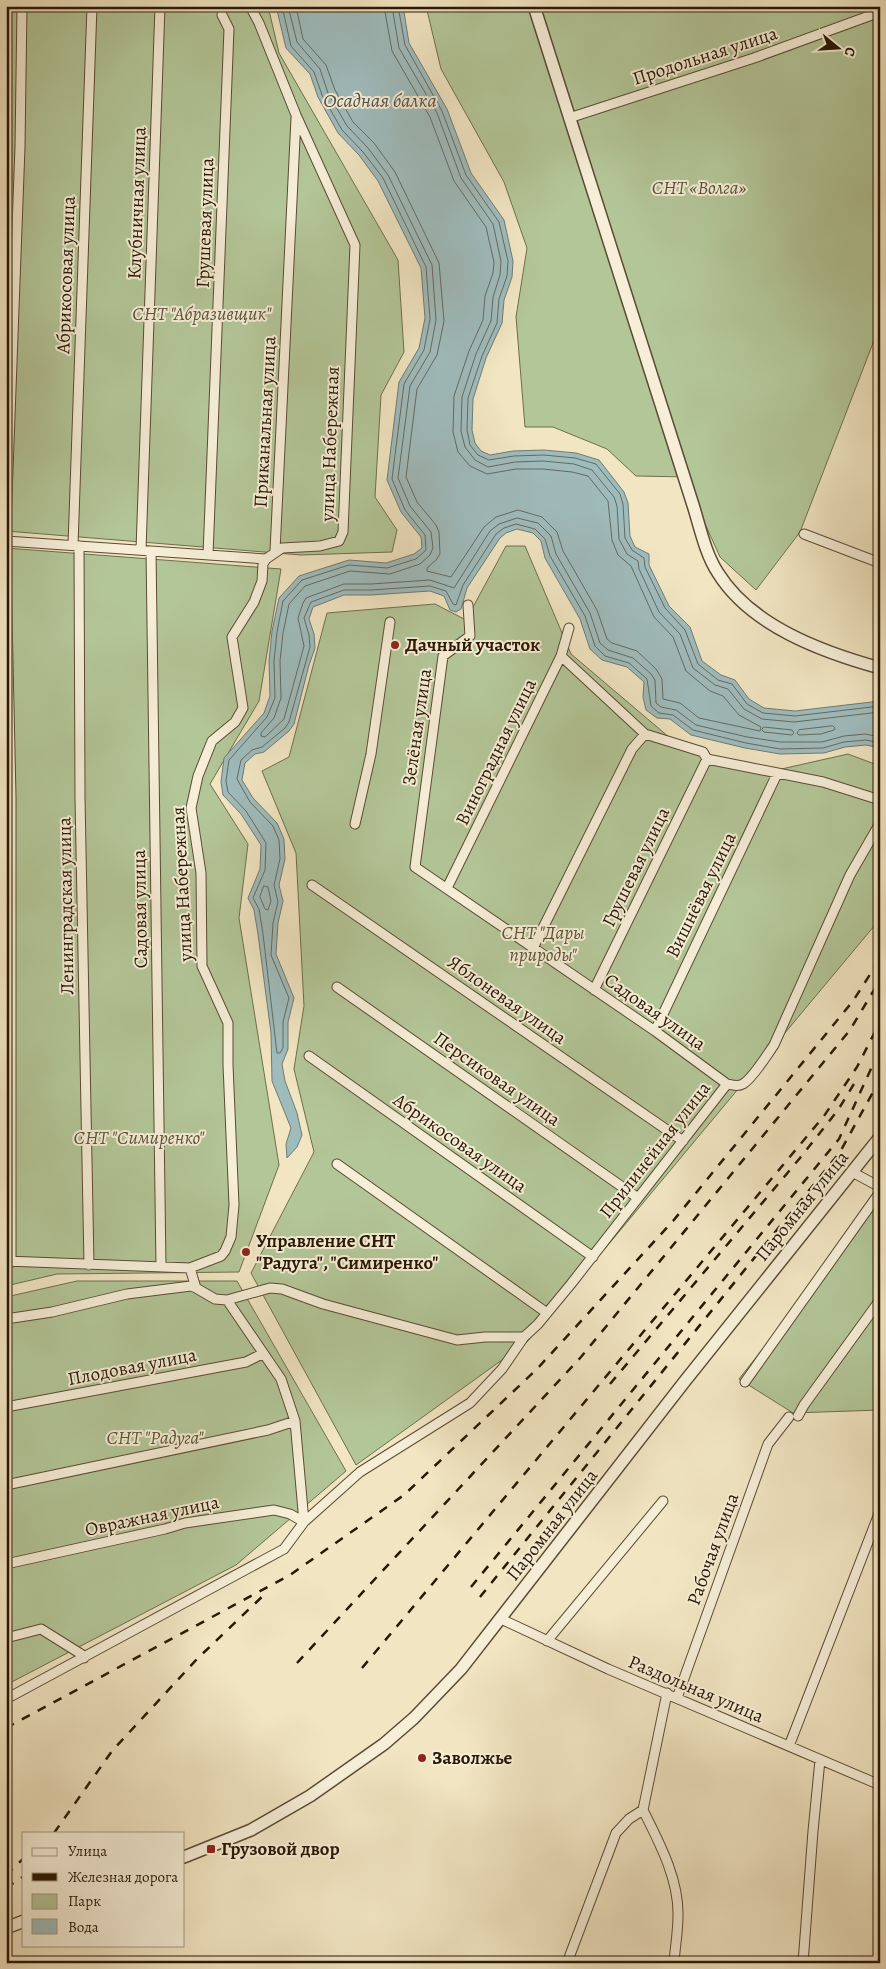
<svg xmlns="http://www.w3.org/2000/svg" width="886" height="1969" font-family="Alegreya,serif">
<style>
.green{fill:#b3c698;stroke:#6e6e4e}
.water{fill:#9fbcbd;stroke:#707a73}
.lines{fill:none;stroke-linecap:round;stroke-linejoin:round}
.shore{stroke:#646a60;stroke-width:1}
.minor-casing{stroke:#5b4a34;stroke-width:11}
.tertiary-casing{stroke:#5b4a34;stroke-width:14}
.minor{stroke:#f6eed7;stroke-width:9}
.tertiary{stroke:#f6eed7;stroke-width:11}
.rail{stroke:#291704;stroke-width:2.5;stroke-dasharray:9 9;stroke-linecap:butt}
.poi-dot{fill:#8f2418;stroke:#f6eed7;stroke-width:2}
.labels{text-anchor:middle;dominant-baseline:central;stroke-width:4;stroke-linejoin:round;paint-order:stroke}
.street-label{font-size:19px;fill:#291704;stroke:#f6eed7}
.park-label{font-size:19px;font-style:italic;fill:#595438;stroke:#f6eed7}
.poi-label{font-size:19px;font-weight:bold;fill:#291704;stroke:#f6eed7;text-anchor:start}
.water-label{font-size:20px;font-style:italic;fill:#525145;stroke:#f6eed7}
</style>
<rect width="100%" height="100%" fill="#f1e5c2"/>
<filter id="stains"><feTurbulence type="fractalNoise" baseFrequency=".004" numOctaves="4"/><feColorMatrix values="0 0 0 0 .2 0 0 0 0 .09 0 0 0 0 .02 0 0 0 .5 -.17"/></filter>
<radialGradient id="worn" r=".72"><stop offset=".6" stop-color="#630" stop-opacity="0"/><stop offset="1" stop-color="#630" stop-opacity=".3"/></radialGradient>
<path class="green" d="M6 6H268L279 53 398 260 404 352 381 395 375 497 397 530 392 552 301 555 6 531Z
M426 6H880V325L800 532 756 590 720 557 697 506 689 477 636 476 607 449 553 427H525L516 317 527 248 504 182 441 69Z
M506 546H525L571 654 670 738 708 756 777 770 848 754 880 766V919L527 1342 356 1465 251 1273 314 1152 294 1069 304 1006 296 853 262 771 289 757 327 613 435 604 466 620Z
M6 548 281 569 259 701 210 784 248 844 239 918 279 1165 239 1272 57 1274 6 1286Z
M880 1200V1410L793 1413 739 1379Z
M77 1281H237L346 1471 236 1565 6 1685V1297Z"/>
<path class="water" d="M276 6H403L409 43 447 109 471 173 504 220 513 261 512 277 504 300 502 323 486 358 473 399 472 430 475 443 481 451 490 455 513 451 544 450 576 453 599 460 624 492 628 503 630 536 635 547 649 554V565L669 606 690 627 702 661 721 675 735 680 749 699 764 708 795 711 880 701V748L866 745 845 747 824 753 780 754 745 748 691 735 670 719 657 718 646 710 643 697 644 682 627 667 602 660 590 649 580 619 545 558 541 541 533 533 517 529 506 533 500 538 467 588 461 609 456 612 450 610 444 596 430 591 371 595H344L313 607 309 619 314 634 315 648 309 665 294 724 289 731 264 752 255 754 245 763 242 780 253 798 277 823 284 839 285 859 279 885 283 901 278 923 276 954 294 998 288 1022V1049L282 1064 285 1081 297 1113 302 1135 297 1147 287 1158 286 1144 291 1128 272 1081 271 1033 258 934 254 910 248 898 260 869 261 845 241 814 223 795 221 782 224 758 264 713 270 696 269 661 272 631 279 598 299 576 349 560 386 563 414 554 422 548 421 537 401 512 387 480 399 382 419 348 425 318 421 268 378 181 359 155 338 133 318 97 310 74 286 48Z"/>
<g class="lines">
<path class="shore" d="M282 6 291 46 314 72 322 95 342 130 363 152 383 178 426 267 430 319 424 350 404 384 392 479 405 510 425 535 426 550 416 559 387 568 349 565 302 580 283 601 277 632 274 661 275 698 267 717 229 760 226 781 228 792 246 811 266 843 265 870 253 898 259 909 263 934 277 1053H280L283 1048V1022L289 998 271 955 273 923 278 902 274 885 280 859 279 840 273 826 250 802 237 779 241 760 252 750 262 747 285 728 289 722 310 647 309 635 304 618 311 602 344 590H371L430 586 446 591 453 604 456 605 463 585 496 534 504 528 516 524 535 529 545 539 550 556 585 616 595 646 605 656 629 663 647 679 651 706 659 713 673 715 693 730 746 743 780 749 823 748 844 742 866 740 880 743
M288 6 297 42 320 69 328 93 347 126 368 148 388 175 432 265 436 320 430 352 410 386 398 478 410 506 431 532 433 548 430 555 420 564 390 574 350 571 305 586 289 604 283 633 280 661 281 698 274 718 261 733V736L265 737 284 719 304 646 298 618 303 603 306 598 344 584H371L430 580 454 588 490 531 499 524 517 518 538 523 551 536 556 554 590 613 600 643 608 650 633 658 651 674 655 680 656 703 661 707 676 710 696 725 747 737 780 742H822L844 736 865 734 880 737
M296 6 303 39 326 65 335 90 353 122 374 143 395 172 439 263 444 321 437 355 417 389 406 477 417 502 436 525 439 532 440 554 436 560 427 568V571L451 577 484 527 496 517 518 510 542 517 557 532 563 551 597 610 607 639 612 643 637 651 656 669 662 679 663 699 680 703 699 718 760 731 761 727 739 715 723 696 710 691 686 671 673 637 654 617 631 566 618 555 612 540 608 501 588 476 572 472 543 469H516L487 474 470 466 458 452 453 432 454 396 469 351 483 320 485 296 493 273 494 262 486 227 454 181 430 117 392 51 384 6
M392 6 399 48 437 113 461 178 493 224 501 261 500 275 493 297 491 321 476 354 462 397 461 431 465 447 475 460 488 467 515 462 543 461 574 464 592 470 614 497 617 506 619 539 627 554 638 561 639 569 659 612 680 634 693 668 715 685 728 689 744 709 762 719 794 722 880 712
M398 6 405 45 442 111 466 175 499 222 508 261 507 276 499 299 497 323 482 356 468 398 467 430 470 445 478 455 489 460 514 456 544 455 575 458 596 464 620 494 623 504 625 538 632 550 644 558 645 567 665 608 685 630 698 664 718 680 732 684 747 704 763 713 795 716 880 706
M833 726 835 728 834 730 821 734 799 735 797 733 799 730Z
M764 727 792 730 794 733 792 735 764 732 762 730Z
M264 886 268 887 271 901 268 910 265 909 260 897Z"/>
<defs>
<path id="minor" d="M569 118 754 58 880 12
M6 524 20 147 22 6
M804 534 880 563
M6 541 266 559
M73 545 92 6
M79 546 80 798 89 1265
M141 550 160 6
M151 551 161 1267
M275 551 296 118
M208 555 229 29 222 15
M6 571 11 797V1262
M468 605 470 636 443 656 415 867 655 1031 727 1084
M561 656 645 734 703 752 707 759 823 782 880 800
M355 824 371 754 390 622
M312 885 683 1141
M447 888 561 656 569 628
M533 948 632 749 645 734
M337 987 638 1198
M594 990 707 759
M655 1031 777 774
M309 1056 593 1257
M337 1164 547 1313
M852 1172 880 1187
M6 1261 190 1268 221 1256 225 1251 231 1237 234 1205 228 1065V1023L202 966 201 873 191 808 198 776 212 741 235 722 243 708 232 637 254 602 262 581 263 564 266 559 282 548 320 546 339 541 343 532 355 245 296 115 259 23 250 6
M227 1300 270 1288 282 1289 323 1304 457 1340 485 1337H524
M6 1319 52 1312 127 1294 191 1286 196 1288
M745 1382 880 1192
M6 1407 246 1362 262 1354
M798 1416 804 1405 880 1300
M6 1485 268 1430 295 1421
M6 1564 165 1529 185 1523 274 1510 290 1514 304 1522 360 1472 470 1403 502 1369 524 1337 538 1324 571 1284 727 1084C732 1085 738 1087 743 1084 753 1078 767 1055 774 1045L850 875 880 823
M501 1619 608 1669 880 1785
M6 1638 41 1629 81 1654 84 1658
M547 1641 663 1501
M677 1698 768 1444 789 1417
M6 1699 284 1549 304 1522 295 1421 281 1379 227 1300 215 1299 196 1288 190 1268
M789 1746 880 1511
M643 1810C659 1842 679 1879 678 1916 678 1932 675 1947 674 1963
M567 1963 616 1833 629 1819 643 1810 667 1693
M803 1963 813 1831 820 1760"/>
<path id="tertiary" d="M534 6 693 505C700 527 705 553 718 573 751 626 822 652 880 668
M184 1857 251 1830 310 1796 384 1744 414 1718 461 1669 685 1381 880 1137
M6 1928 24 1921"/>
</defs>
<use href="#minor" class="minor-casing"/>
<use href="#tertiary" class="tertiary-casing"/>
<use href="#minor" class="minor"/>
<use href="#tertiary" class="tertiary"/>
<path class="rail" d="M610 1384 800 1158 838 1110 857 1079
M471 1587 839 1139 880 1049
M480 1597 840 1152 877 1085 880 1073
M297 1663 581 1357 850 1030 880 980
M362 1668 824 1116 857 1067 880 1022
M6 1728 290 1575 404 1495 537 1369 673 1221 853 1001 880 959
M54 1833 112 1751 197 1659 267 1592
M6 1875 24 1858
M6 1888 24 1876"/>
</g>
<g class="poi-dot">
<circle cx="395" cy="645" r="5"/>
<circle cx="246" cy="1252" r="5"/>
<circle cx="422" cy="1758" r="5"/>
<rect x="206" y="1844" width="10" height="10" rx="2.5"/>
</g>
<g class="labels">
<g class="street-label">
<text transform="translate(705 56) rotate(-18)">Продольная улица</text>
<text transform="translate(137 203) rotate(-88)">Клубничная улица</text>
<text transform="translate(205 223) rotate(-88)">Грушевая улица</text>
<text transform="translate(66 275) rotate(-88)">Абрикосовая улица</text>
<text transform="translate(265 422) rotate(-87)">Приканальная улица</text>
<text transform="translate(330 444) rotate(-88)">улица Набережная</text>
<text transform="translate(417 727) rotate(-82)">Зелёная улица</text>
<text transform="translate(496 752) rotate(-64)">Виноградная улица</text>
<text transform="translate(636 867) rotate(-64)">Грушевая улица</text>
<text transform="translate(182 884) rotate(-93)">улица Набережная</text>
<text transform="translate(701 895) rotate(-64)">Вишнёвая улица</text>
<text transform="translate(66 906) rotate(-91)">Ленинградская улица</text>
<text transform="translate(140 909) rotate(-91)">Садовая улица</text>
<text transform="translate(507 1000) rotate(35)">Яблоневая улица</text>
<text transform="translate(655 1012) rotate(35)">Садовая улица</text>
<text transform="translate(497 1079) rotate(35)">Персиковая улица</text>
<text transform="translate(460 1143) rotate(35)">Абрикосовая улица</text>
<text transform="translate(655 1150) rotate(-52)">Прилинейная улица</text>
<text transform="translate(802 1206) rotate(-51)">Паромная улица</text>
<text transform="translate(132 1367) rotate(-11)">Плодовая улица</text>
<text transform="translate(152 1516) rotate(-12)">Овражная улица</text>
<text transform="translate(552 1525) rotate(-52)">Паромная улица</text>
<text transform="translate(713 1549) rotate(-70)">Рабочая улица</text>
<text transform="translate(696 1689) rotate(23)">Раздольная улица</text>
</g>
<g class="park-label">
<text x="699" y="188">СНТ «Волга»</text>
<text x="202" y="314">СНТ "Абразивщик"</text>
<text x="543" y="933">СНТ "Дары<tspan x="543" dy="22">природы"</tspan></text>
<text x="139" y="1138">СНТ "Симиренко"</text>
<text x="155" y="1438">СНТ "Радуга"</text>
</g>
<g class="poi-label">
<text x="405" y="645">Дачный участок</text>
<text x="256" y="1241">Управление СНТ<tspan x="256" dy="22">"Радуга", "Симиренко"</tspan></text>
<text x="432" y="1758">Заволжье</text>
<text x="221" y="1849">Грузовой двор</text>
</g>
<g class="water-label">
<text x="380" y="100">Осадная балка</text>
</g>
</g>
<rect width="886" height="1969" fill="none" stroke="#f1e5c2" stroke-width="25"/>
<rect x="8" y="8" width="871" height="1954" fill="none" stroke="#291704" stroke-width="2.5"/>
<rect x="12" y="12" width="861" height="1944" fill="none" stroke="#291704"/>
<rect x="22" y="1832" width="162" height="115" fill="#f6eed7" stroke="#a49883"/>
<rect x="32" y="1848" width="25" height="8" fill="#f6eed7" stroke="#a49883"/>
<text x="68" y="1856" font-size="15" fill="#291704">Улица</text>
<rect x="32" y="1873" width="25" height="8" fill="#291704" stroke="#a49883"/>
<text x="68" y="1882" font-size="15" fill="#291704">Железная дорога</text>
<rect x="32" y="1894" width="25" height="15" fill="#b3c698" stroke="#a49883"/>
<text x="68" y="1906" font-size="15" fill="#291704">Парк</text>
<rect x="32" y="1919" width="25" height="15" fill="#9fbcbd" stroke="#a49883"/>
<text x="68" y="1932" font-size="15" fill="#291704">Вода</text>
<g transform="translate(838 48) rotate(108)" stroke="#f6eed7" stroke-width="4" paint-order="stroke">
<path d="M0-4L9 19L0 12L-9 19Z" fill="#291704"/>
<text y="-8" font-size="14" font-weight="bold" text-anchor="middle" fill="#291704">С</text>
</g>
<rect width="100%" height="100%" filter="url(#stains)"/>
<rect width="100%" height="100%" fill="url(#worn)"/>
</svg>
